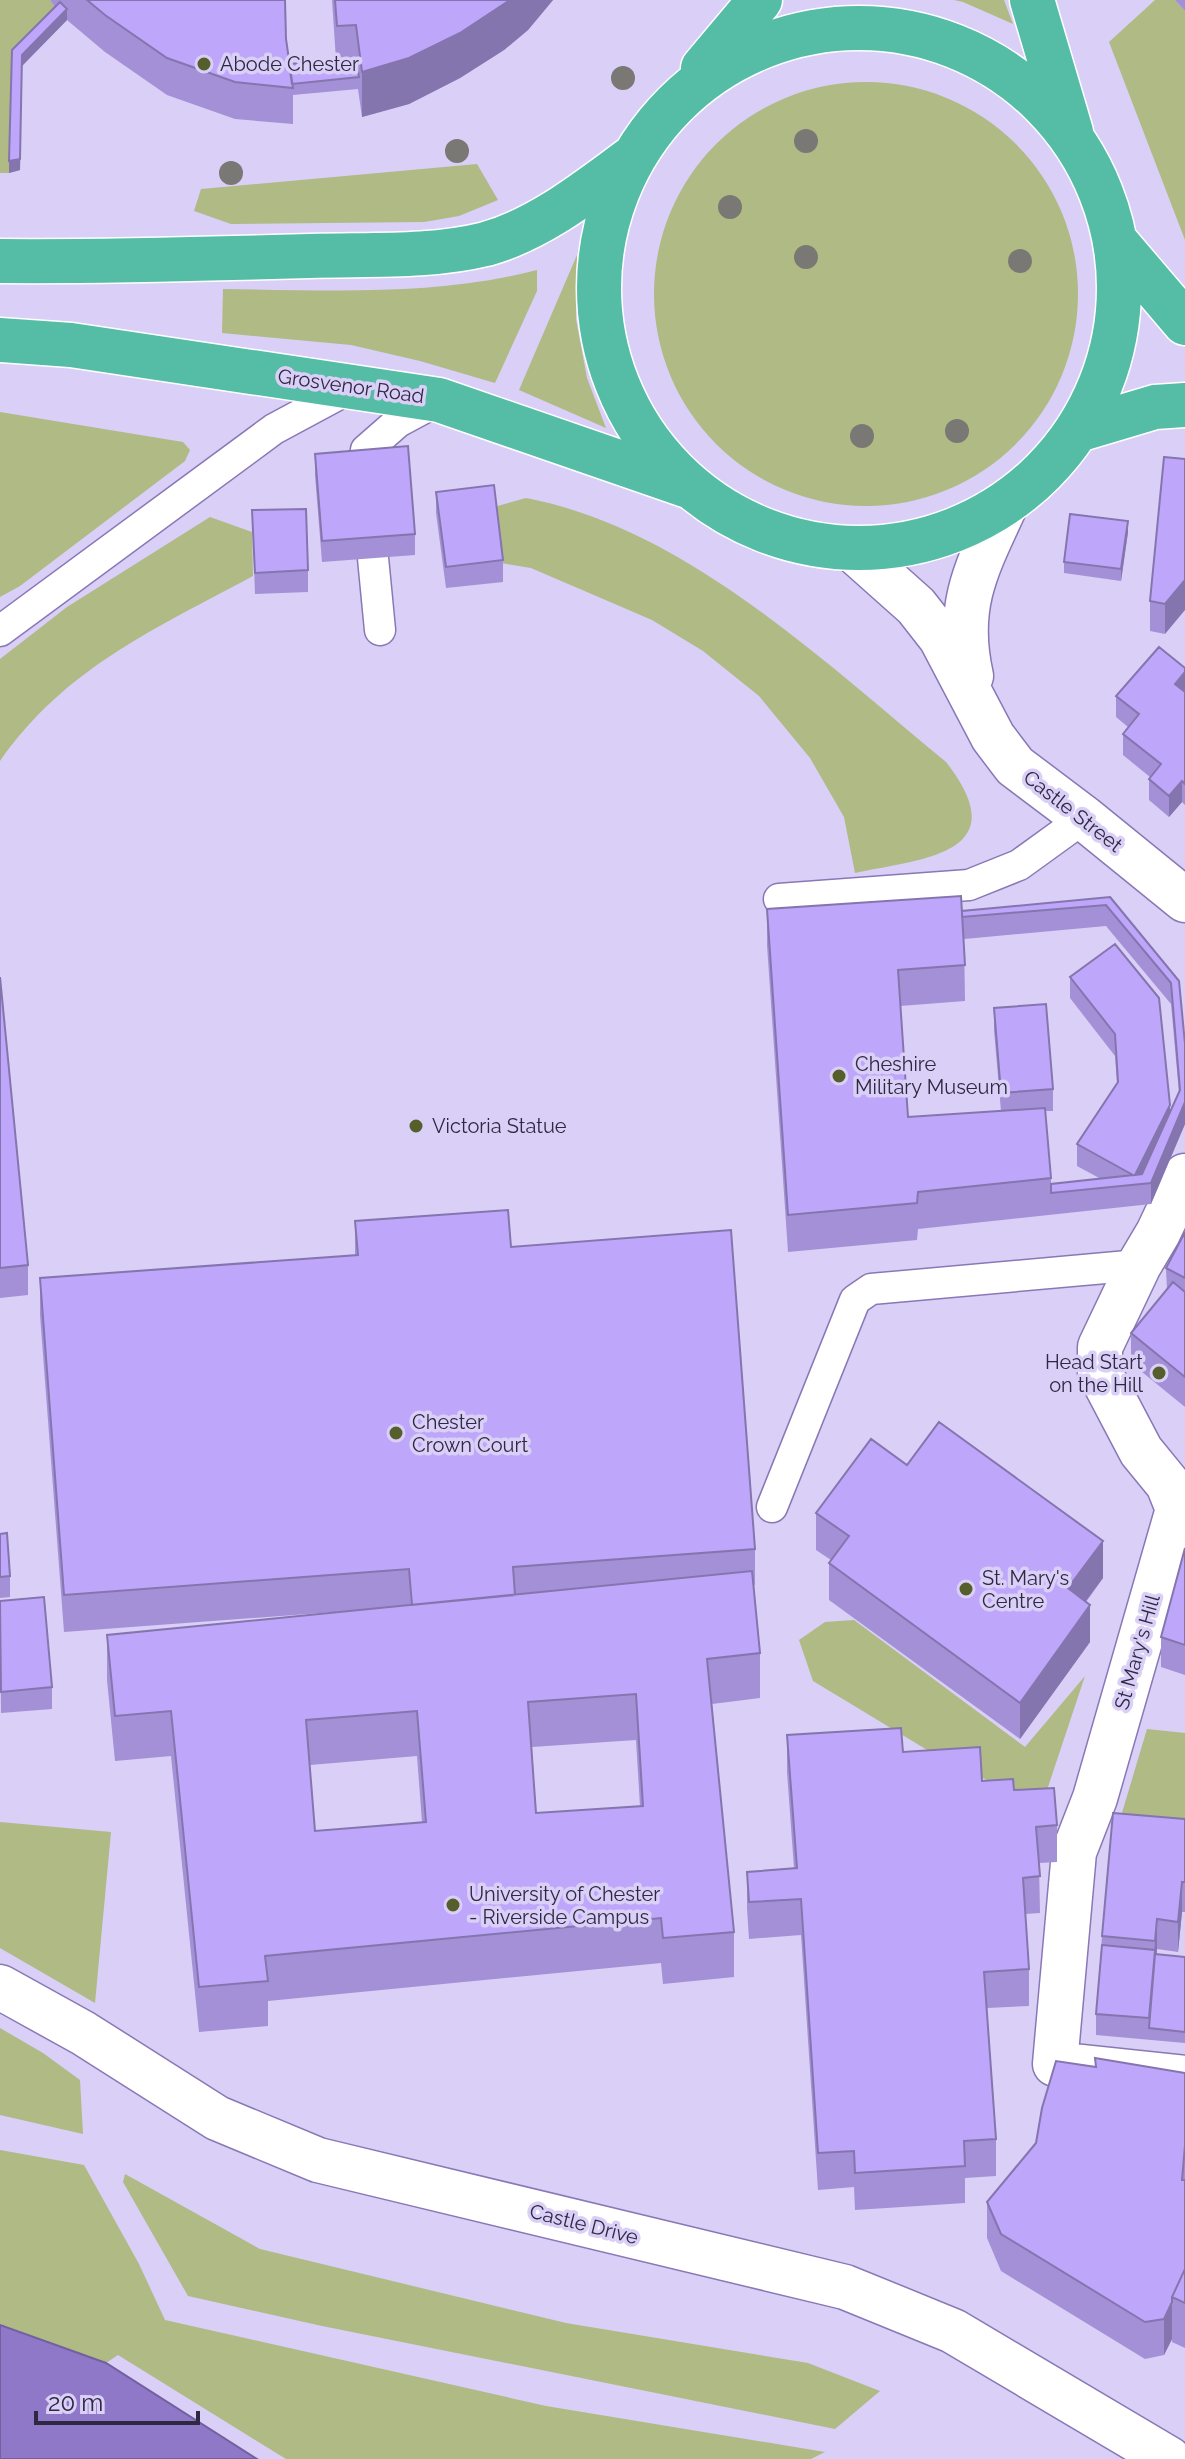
<svg xmlns="http://www.w3.org/2000/svg" width="1185" height="2459" font-family="Raleway,sans-serif">
<style>
.green{fill:#b0ba84}
.water{fill:#8f78c7;stroke:#72609f;stroke-width:2}
.lines{fill:none;stroke-linecap:round;stroke-linejoin:round}
.lane-casing{stroke:#8978b5;stroke-width:33}
.street-casing{stroke:#8978b5;stroke-width:47}
.highway-casing{stroke:#fff;stroke-width:47}
.lane{stroke:#fff;stroke-width:30}
.street{stroke:#fff;stroke-width:44}
.highway{stroke:#55bda6;stroke-width:44}
.tree{fill:#7a7874}
.wall{fill:#a390d7;fill-rule:evenodd}
.shaded-wall{fill:#8575af}
.building{fill:#bea7fa;stroke:#8575af;stroke-width:2;fill-rule:evenodd}
.poi-dot{fill:#565e2c;stroke:#d9cff7;stroke-width:3}
.labels{text-anchor:middle;dominant-baseline:central;stroke-width:7;stroke-linejoin:round;paint-order:stroke}
.poi-label{font-size:20px;fill:#2f2841;stroke:#d9cff7;text-anchor:start}
.street-label{font-size:20px;fill:#2f2841;stroke:#d9cff7}
</style>
<rect width="100%" height="100%" fill="#d9cff7"/>
<path class="green" d="M0 0H50L60 13 12 61 9 173H0Z
M954 0H1004L1013 24 963 2Z
M1155 0H1175L1185 11V240L1109 42Z
M654 294a212 212 0 1 1 424 0a212 212 0 1 1-424 0Z
M477 164 498 200 459 216 424 222 231 224 194 211 201 189Z
M577 255 576 319 587 378 606 428 519 390Z
M537 270V291L495 383 420 361 351 345 222 333 223 289C328 290 435 297 537 270Z
M0 412 183 442 190 450 185 461 20 586 0 597Z
M526 498C685 528 824 662 946 762 1018 854 923 859 855 873L844 817 810 758 759 696 703 651 652 620 531 568 501 563 494 507Z
M210 517 252 532 253 576C155 629 66 667 0 761V659L67 607Z
M854 1620 1025 1747 1085 1676 1043 1802 957 1768 813 1681 799 1640 825 1622Z
M1147 1729 1185 1733V1849L1113 1843Z
M0 1822 111 1832 95 2003 0 1948Z
M0 2028 43 2053 80 2080 83 2134 0 2115Z
M0 2150 84 2165 139 2264 165 2320 546 2406 825 2452 811 2459H286L118 2355 106 2363 0 2324Z
M125 2174 260 2249 566 2323 808 2363 880 2391 835 2429 322 2326 188 2296 123 2182Z"/>
<path class="water" d="M0 2325 106 2363 257 2459H0Z"/>
<g class="lines">
<defs>
<path id="lane" d="M363 471 366 450 398 422 439 400
M373 558 380 630
M0 631 274 429 354 386
M779 899 969 885 1019 865 1084 818
M772 1507 855 1300 871 1289 1139 1265"/>
<path id="street" d="M852 549 916 606 941 638 993 737 1015 766 1084 818 1185 900
M971 676C955 605 977 567 1006 504
M1185 1176 1158 1233 1139 1265 1100 1347V1373L1141 1451 1168 1484 1178 1509 1095 1798 1074 1852 1055 2064 1185 2078
M0 1987 83 2033 217 2118 318 2160 845 2287 953 2331 1169 2459"/>
<path id="highway" d="M1032 0 1071 132
M599 288a260 260 0 1 1 520 0a260 260 0 1 1-520 0Z
M703 68 760 0
M1116 242 1185 323
M0 261C103 262 207 259 310 256 368 254 429 258 486 244 540 229 587 191 632 158
M0 340 71 345 439 400 688 486
M1078 430 1155 407 1185 405"/>
</defs>
<use href="#lane" class="lane-casing"/>
<use href="#street" class="street-casing"/>
<use href="#highway" class="highway-casing"/>
<use href="#lane" class="lane"/>
<use href="#street" class="street"/>
<use href="#highway" class="highway"/>
</g>
<g class="tree">
<circle cx="623" cy="78" r="12"/>
<circle cx="806" cy="141" r="12"/>
<circle cx="457" cy="151" r="12"/>
<circle cx="231" cy="173" r="12"/>
<circle cx="730" cy="207" r="12"/>
<circle cx="806" cy="257" r="12"/>
<circle cx="1020" cy="261" r="12"/>
<circle cx="957" cy="431" r="12"/>
<circle cx="862" cy="436" r="12"/>
</g>
<path class="wall" d="M50 0H285L286 39 289 64 336 60 332 0H553L528 30 504 50 460 78 409 104 362 117 358 89 293 95V124L235 119 167 95 105 52 67 20 22 66 20 170 9 173 12 50 55 7Z
M1175 0H1185V11Z
M315 454 415 534V555L322 562 315 475Z
M1185 459 1165 634 1150 631V601Z
M436 492 503 560V582L446 588 436 513Z
M252 510 308 570V592L255 594Z
M1128 532 1121 581 1064 573V562Z
M1185 668V805L1182 802 1169 817 1149 800V779L1150 777 1123 755V734L1128 727 1116 717V696Z
M1110 897 1179 981 1185 1124 1151 1204 918 1229 917 1240 788 1252 767 945V909L962 911ZM1106 926 1171 1004 1179 1093 1170 1113 1115 944 1070 977V998L1115 1056 1117 1083 1077 1144V1166L1101 1179 1051 1193V1178L1045 1111H1053V1089L994 1008V1030L1001 1111 908 1117 900 1006 965 1001 964 939Z
M0 977 28 1265V1295L0 1298Z
M355 1221 511 1247 755 1549V1585H754L760 1653V1698L712 1704 734 1932V1977L663 1984 661 1963 268 2001V2026L199 2032 171 1756 115 1761 107 1680V1635L374 1609 64 1632 40 1315V1278L355 1255ZM636 1740 640 1806 536 1813 532 1747ZM417 1756 422 1822 315 1831 310 1765Z
M1185 1232V1407L1131 1363V1333L1167 1290 1166 1268Z
M907 1465 1103 1578 1086 1602 1090 1642 1020 1739 829 1600V1563L831 1560 816 1550V1513Z
M0 1534 10 1576V1597L0 1598Z
M1185 1548V1675L1161 1667V1637Z
M0 1601 52 1687V1709L1 1713Z
M787 1735 903 1752 982 1781 1014 1790 1057 1825V1862L1039 1863 1040 1913 1025 1914 1029 1969V2006L987 2008 996 2139V2176L965 2178V2203L855 2210 854 2187 818 2190 801 1935 749 1939 747 1908V1872L794 1868 787 1772Z
M1185 1819V1912H1182L1178 1952 1157 1949V1954L1185 1957V2043L1096 2035V2014L1102 1936Z
M1095 2067 1185 2073V2348L1172 2342V2339L1164 2355 1145 2359 1001 2271 987 2238V2202L1036 2143Z"/>
<path class="shaded-wall" d="M510 0H553L528 30 504 50 460 78 409 104 362 117V72Z
M67 9V20L22 66 20 170 9 173V161L22 55Z
M1128 521V532L1121 581V569Z
M1185 580V610L1165 634V604Z
M1185 672V693L1175 684Z
M1182 781V802L1169 817V796Z
M1185 1102V1124L1151 1204V1183Z
M1170 1105V1126L1142 1184 1135 1175Z
M1103 1541V1578L1068 1625V1588Z
M1090 1605V1642L1020 1739V1703Z
M1182 1882V1912L1178 1952V1922Z
M1157 1919V1949L1149 2028 1155 1941Z
M1172 2302V2339L1164 2355V2319Z"/>
<path class="building" d="M87 0H285L286 39 293 88 235 82 167 58 105 15Z
M335 0H510L460 33 409 58 362 72 356 25 337 26Z
M60 2 67 9 22 55 20 159 9 161 12 50Z
M356 59 359 77 292 84 289 64Z
M408 446 415 534 322 541 315 454Z
M1164 457 1185 459V580L1165 604 1150 601Z
M494 485 503 560 446 567 436 492Z
M306 509 308 570 255 573 252 510Z
M1070 514 1128 521 1121 569 1064 562Z
M1159 647 1185 668V672L1175 684 1185 692V784L1182 781 1169 796 1149 779 1161 764 1123 734 1139 714 1116 696Z
M961 896 965 965 898 970 908 1117 1045 1108 1051 1178 918 1192 917 1203 788 1215 767 909Z
M1110 897 1179 981 1185 1044V1102L1151 1183 1051 1193V1184L1133 1175 1077 1144 1118 1082 1115 1034 1070 977 1115 944 1159 998 1170 1105 1135 1175 1142 1174 1180 1090 1171 983 1106 905 962 917V911Z
M0 977 28 1265 0 1268Z
M1046 1004 1053 1089 1001 1093 994 1008Z
M508 1210 511 1247 731 1230 755 1549 513 1567 515 1595 412 1605 409 1569 64 1595 40 1278 358 1255 355 1221Z
M1185 1232V1278L1166 1268Z
M1173 1282 1185 1292V1377L1131 1333Z
M939 1422 1103 1541 1068 1588 1090 1605 1020 1703 829 1563 849 1536 816 1513 871 1439 907 1465Z
M7 1533 10 1576 0 1577V1534Z
M1185 1548V1645L1161 1637Z
M752 1571 760 1653 707 1659 734 1932 663 1938 661 1918 265 1956 268 1981 199 1987 171 1711 115 1716 107 1635ZM636 1694 643 1806 536 1813 528 1702ZM417 1711 426 1822 315 1831 306 1720Z
M44 1597 52 1687 1 1692 0 1601Z
M901 1728 903 1752 980 1747 982 1781 1013 1779 1014 1790 1054 1788 1057 1825 1036 1827 1040 1876 1023 1878 1029 1969 984 1972 996 2139 964 2141 965 2166 855 2173 854 2151 818 2153 801 1899 749 1902 747 1872 797 1868 787 1735Z
M1113 1813 1185 1819V1882H1182L1178 1922 1157 1919 1155 1941 1102 1936Z
M1102 1945 1155 1950 1149 2018 1096 2014Z
M1155 1954 1185 1957V2032L1149 2028Z
M1095 2058 1185 2073V2145L1182 2180H1185V2269L1172 2297V2302L1164 2319 1145 2322 1001 2234 987 2202 1036 2143 1042 2108 1056 2061 1096 2067Z
M1185 2269V2303L1172 2297Z"/>
<g class="poi-dot">
<circle cx="204" cy="64" r="8"/>
<circle cx="839" cy="1076" r="8"/>
<circle cx="416" cy="1126" r="8"/>
<circle cx="1159" cy="1373" r="8"/>
<circle cx="396" cy="1433" r="8"/>
<circle cx="966" cy="1589" r="8"/>
<circle cx="453" cy="1905" r="8"/>
</g>
<g class="labels">
<g class="poi-label">
<text x="220" y="64">Abode Chester</text>
<text x="855" y="1064">Cheshire<tspan x="855" dy="23">Military Museum</tspan></text>
<text x="432" y="1126">Victoria Statue</text>
<text x="1143" y="1362" text-anchor="end">Head Start<tspan x="1143" dy="23">on the Hill</tspan></text>
<text x="412" y="1422">Chester<tspan x="412" dy="23">Crown Court</tspan></text>
<text x="982" y="1578">St. Mary's<tspan x="982" dy="23">Centre</tspan></text>
<text x="469" y="1894">University of Chester<tspan x="469" dy="23">- Riverside Campus</tspan></text>
</g>
<g class="street-label">
<text transform="translate(351 386) rotate(8)">Grosvenor Road</text>
<text transform="translate(1073 811) rotate(38)">Castle Street</text>
<text transform="translate(1137 1652) rotate(-74)">St Mary's Hill</text>
<text transform="translate(584 2224) rotate(14)">Castle Drive</text>
</g>
</g>
<path d="M36 2411v12h162v-12" fill="none" stroke="#2f2841" stroke-width="4"/>
<text x="48" y="2411" font-size="24" fill="#2f2841" stroke="#d9cff7" stroke-width="6" paint-order="stroke">20 m</text>
</svg>
